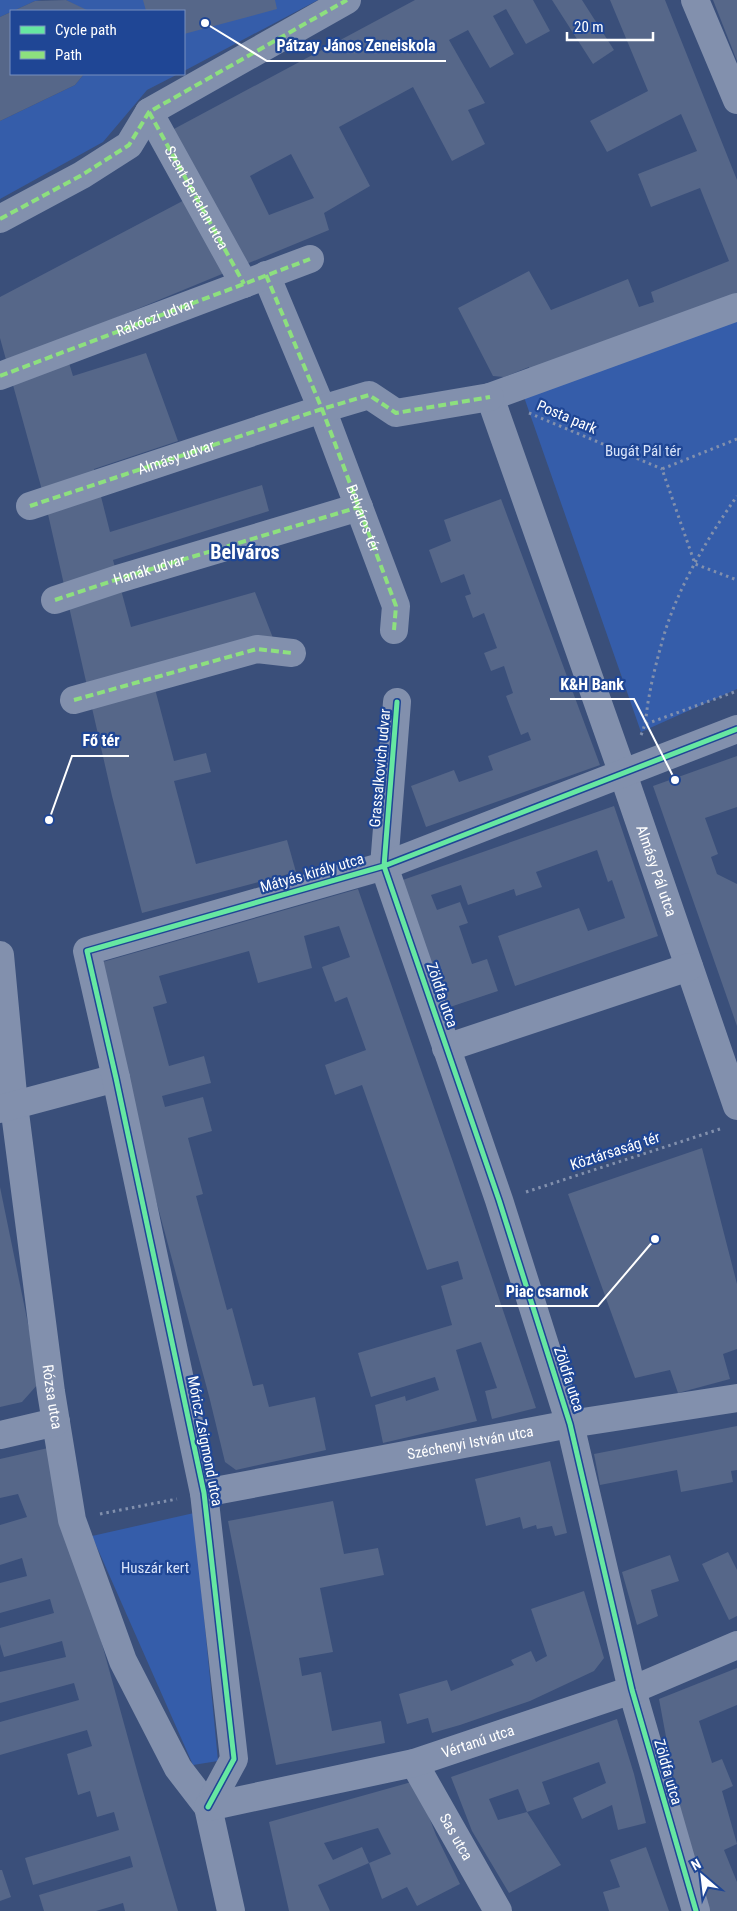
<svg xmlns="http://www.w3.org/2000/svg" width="737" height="1911" font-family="'Roboto Condensed',sans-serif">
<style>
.green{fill:#355daa}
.building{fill:#566789;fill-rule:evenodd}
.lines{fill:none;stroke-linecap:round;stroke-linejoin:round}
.path{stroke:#8290ad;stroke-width:3;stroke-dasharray:2.5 4;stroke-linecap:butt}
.minor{stroke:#8290ad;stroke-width:28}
.quiet{stroke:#8de07e;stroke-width:4;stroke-dasharray:8 4;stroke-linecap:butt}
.cycleway-casing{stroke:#1f4695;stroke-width:8}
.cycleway{stroke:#66e7a1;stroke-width:5}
.labels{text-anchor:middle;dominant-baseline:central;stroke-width:4.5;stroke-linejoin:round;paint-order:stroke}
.street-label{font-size:15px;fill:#fff;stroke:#1f4695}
.park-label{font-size:15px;fill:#d9e4fa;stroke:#1f4695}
.district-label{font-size:20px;font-weight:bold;fill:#fff;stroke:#1f4695}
.leader{fill:none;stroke:#fff;stroke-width:2}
.callout-dot{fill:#fff;stroke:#1f4695;stroke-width:2}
.callout-label{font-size:16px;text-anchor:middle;font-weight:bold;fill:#fff;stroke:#1f4695;stroke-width:4.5;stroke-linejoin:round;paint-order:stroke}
</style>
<rect width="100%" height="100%" fill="#3a4f7a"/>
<path class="green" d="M0 0H42L35 1 0 17Z
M66 0H318L184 71V11H87Z
M84 74H178L147 90 103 142 0 199V121L75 85Z
M737 313V689L641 732 524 397Z
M194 1513 218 1761 193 1765 92 1536Z"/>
<path class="building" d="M66 0 89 11H13L35 1Z
M143 0H275L277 9 184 34V11H146Z
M415 0H533L550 31 526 44 506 9 493 16 514 54 490 68 468 30 449 40 485 103 468 110 485 144 452 161 413 87 339 127 370 186 324 213 329 230 62 340 73 376 146 353 178 441 94 469 110 532 262 485 269 511 113 560 131 627 255 592 273 638 150 670 174 761 206 753 211 772 174 781 196 864 287 840 296 872 142 913 112 796 45 501 0 338V297L194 195 172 130ZM291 154 314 198 269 215 250 176Z
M552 0H582L614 50 593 64Z
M610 0H665L737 180V297L530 370 529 367 504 377 493 376 458 308 529 271 551 310 628 279 639 307 654 302 651 292 729 261 700 188 651 207 638 174 697 151 681 114 607 152 590 121 648 91Z
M713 0H737V61Z
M11 12V74H84L75 85 0 121V17Z
M501 499 600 765 426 827 411 786 454 770 459 782 493 770 488 756 531 740 528 732 521 735 506 696 513 693 504 666 491 671 484 653 497 648 484 613 473 618 465 596 471 594 464 574 441 583 429 550 451 541 444 520Z
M737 756V807L705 818 718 854 711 857 717 874 737 884V1026L653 786Z
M614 806 658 936 515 986 498 936 579 908 588 931 625 918 612 880 608 882 597 850 536 872 542 887 516 896 514 889 468 905 461 885 431 895 437 910 460 902 468 923 459 926 472 964 487 959 498 991 450 1007 440 1005 397 882Z
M358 889 453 1162 536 1408 492 1419 485 1391 497 1388 481 1342 456 1350 477 1421 383 1443 375 1405 405 1396 406 1401 439 1390 435 1377 371 1397 358 1353 452 1325 441 1286 463 1279 458 1261 427 1270 362 1085 335 1095 325 1065 366 1050 347 997 335 1002 322 967 350 957 339 926 304 936 312 968 258 983 249 951 159 976 167 1003 153 1007 169 1066 204 1056 211 1083 162 1096 165 1107 203 1097 212 1131 188 1138 203 1194 196 1196 227 1310 232 1308 253 1386 263 1384 269 1407 315 1397 326 1450 236 1470 225 1462 209 1396 123 1078 99 963Z
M702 1148 737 1284V1349L723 1354 730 1379 678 1393 670 1370 635 1378 568 1194Z
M0 1187 34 1353 38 1384 22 1402 0 1407Z
M737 1426V1470L731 1471 733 1482 681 1492 677 1470 600 1485 594 1454Z
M48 1448 139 1778 178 1911H125L123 1903 96 1911H44L39 1895 133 1867 130 1856 33 1885 25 1858 119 1830 114 1812 97 1817 90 1791 78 1795 67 1754 92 1746 87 1730 0 1755V1722L79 1700 74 1683 0 1703V1672L66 1657 62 1641 4 1657 0 1644V1628L54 1613 50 1599 0 1613V1583L27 1576 22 1558 0 1565V1525L27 1517 18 1494 0 1498V1459Z
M550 1461 567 1533 555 1536 552 1526 537 1529 536 1525 523 1529 520 1517 486 1526 475 1479Z
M333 1501 344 1554 378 1548 384 1575 320 1588 333 1652 299 1658 302 1676 321 1672 332 1731 381 1721 385 1743 276 1765 228 1521Z
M728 1552 737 1570V1616L729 1620 702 1564Z
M670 1555 679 1581 651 1590 658 1616 637 1625 622 1572Z
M584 1591 604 1658 594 1671 530 1701 460 1725 432 1733 428 1718 407 1724 399 1694 447 1680 451 1691 514 1665 511 1660 531 1651 536 1662 547 1656 531 1609Z
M737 1668V1705L699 1721 712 1763 722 1759 733 1786 722 1791 737 1844 724 1850 737 1882V1911H709L679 1807 659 1699Z
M617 1719 634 1774 646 1823 618 1830 612 1805 582 1819 573 1798 606 1783 599 1762 542 1782 550 1804 527 1812 518 1789 489 1799 498 1820 527 1812 561 1865 509 1893 472 1831 451 1777Z
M415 1781 436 1835 460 1884 417 1906 407 1887 382 1899 369 1863 318 1885 330 1911H289L269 1822ZM378 1828 391 1854 369 1863 362 1847 333 1860 324 1843Z
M646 1847 669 1911H609L603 1892 620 1887 610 1860Z
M0 1870H2L11 1897 0 1901Z"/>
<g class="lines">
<path class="path" d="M529 413 662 469
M737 439 662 469 695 564 737 580
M646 724 737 691
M641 735C647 722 646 711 649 697 652 679 657 660 662 642 676 590 707 539 737 496
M526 1192 720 1129
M100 1514 177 1499"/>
<g class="minor">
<path d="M695 0 737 100"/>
<path id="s1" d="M149 112 244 284"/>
<path d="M0 219 82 175 129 145 149 112 347 0"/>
<path id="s2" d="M266 275 322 409 396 606 394 630"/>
<path id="s3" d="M737 307 490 397 623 774 737 1106"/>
<path d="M0 376 310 259"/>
<path d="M30 506 322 409 369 395 396 413 490 397"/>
<path d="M55 600 118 579 359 507"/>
<path d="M74 700 257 649 292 653"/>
<path d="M397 702 384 866 499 1200 570 1424 632 1690 696 1911"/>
<path id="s4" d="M0 955 14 1105 51 1392 72 1520 123 1661 178 1768 208 1807 231 1911"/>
<path d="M446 1048 689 967"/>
<path d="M0 1109 116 1078"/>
<path d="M0 1435 56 1422"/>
<path id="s5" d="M204 1493 570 1424 737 1398"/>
<path id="s6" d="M414 1763 498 1911"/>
<path d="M208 1807 234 1759 204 1493 116 1078 87 951 384 866 737 729"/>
<path id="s7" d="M208 1807 414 1763 632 1690 737 1645"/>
</g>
<g class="quiet">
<path d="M149 112 244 284"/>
<path d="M0 219 82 175 129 145 149 112 347 0"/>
<path d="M266 275 322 409 396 606 394 630"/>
<path id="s8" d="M0 376 310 259"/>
<path id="s9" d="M30 506 322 409 369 395 396 413 490 397"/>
<path id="s10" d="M55 600 118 579 359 507"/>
<path d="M74 700 257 649 292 653"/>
</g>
<defs>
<path id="cycleway" d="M397 702 384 866 499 1200 570 1424 632 1690 696 1911
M208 1807 234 1759 204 1493 116 1078 87 951 384 866 737 729"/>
</defs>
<use href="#cycleway" class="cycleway-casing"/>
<use href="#cycleway" class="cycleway"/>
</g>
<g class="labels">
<g class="street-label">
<text stroke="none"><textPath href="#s1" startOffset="98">Szent Bertalan utca</textPath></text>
<text stroke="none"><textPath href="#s8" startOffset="166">Rákóczi udvar</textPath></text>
<text transform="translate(567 417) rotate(23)">Posta park</text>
<text stroke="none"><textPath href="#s9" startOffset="154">Almásy udvar</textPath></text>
<text stroke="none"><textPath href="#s2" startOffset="262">Belváros tér</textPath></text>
<text stroke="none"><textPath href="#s10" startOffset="99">Hanák udvar</textPath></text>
<text transform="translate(380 768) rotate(-85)">Grassalkovich udvar</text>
<text stroke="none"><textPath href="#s3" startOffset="765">Almásy Pál utca</textPath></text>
<text transform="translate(312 873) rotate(-16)">Mátyás király utca</text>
<text transform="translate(442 995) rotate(71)">Zöldfa utca</text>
<text transform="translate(615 1151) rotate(-18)">Köztársaság tér</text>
<text transform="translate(569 1379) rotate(72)">Zöldfa utca</text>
<text stroke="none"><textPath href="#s4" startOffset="445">Rózsa utca</textPath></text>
<text transform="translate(205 1441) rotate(79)">Móricz Zsigmond utca</text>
<text stroke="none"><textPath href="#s5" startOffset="271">Széchenyi István utca</textPath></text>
<text stroke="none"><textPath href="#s7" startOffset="278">Vértanú utca</textPath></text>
<text transform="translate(668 1772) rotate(74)">Zöldfa utca</text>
<text stroke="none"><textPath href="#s6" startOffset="85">Sas utca</textPath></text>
</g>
<g class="park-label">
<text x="643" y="451">Bugát Pál tér</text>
<text x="155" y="1568">Huszár kert</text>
</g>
<g class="district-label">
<text x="245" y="552">Belváros</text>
</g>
</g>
<path class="leader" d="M205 23L267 61H446M675 780L634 699H550M49 820L72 756H129M655 1239L598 1306H495"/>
<g class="callout-dot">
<circle cx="205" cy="23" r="5"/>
<circle cx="675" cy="780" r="5"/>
<circle cx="49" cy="820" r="5"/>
<circle cx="655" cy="1239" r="5"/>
</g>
<g class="callout-label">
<text x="356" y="51">Pátzay János Zeneiskola</text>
<text x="592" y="690">K&amp;H Bank</text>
<text x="101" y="746">Fő tér</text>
<text x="547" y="1297">Piac csarnok</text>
</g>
<rect x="10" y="10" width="175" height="65" fill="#1f4695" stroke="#7990bf"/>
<rect x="20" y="26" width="25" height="8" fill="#66e7a1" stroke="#7990bf"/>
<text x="55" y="35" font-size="15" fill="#ffffff">Cycle path</text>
<rect x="20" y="51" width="25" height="8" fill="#8de07e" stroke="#7990bf"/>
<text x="55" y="60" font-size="15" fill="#ffffff">Path</text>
<g transform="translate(702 1876) rotate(332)" stroke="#1f4695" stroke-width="4" paint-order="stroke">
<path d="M0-4L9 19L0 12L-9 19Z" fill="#ffffff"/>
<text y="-8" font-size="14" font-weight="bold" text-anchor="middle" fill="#ffffff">N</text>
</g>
<path d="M567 32v8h86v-8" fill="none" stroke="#ffffff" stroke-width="2.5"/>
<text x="574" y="32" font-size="15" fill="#ffffff" stroke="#1f4695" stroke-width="4" paint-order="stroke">20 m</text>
</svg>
